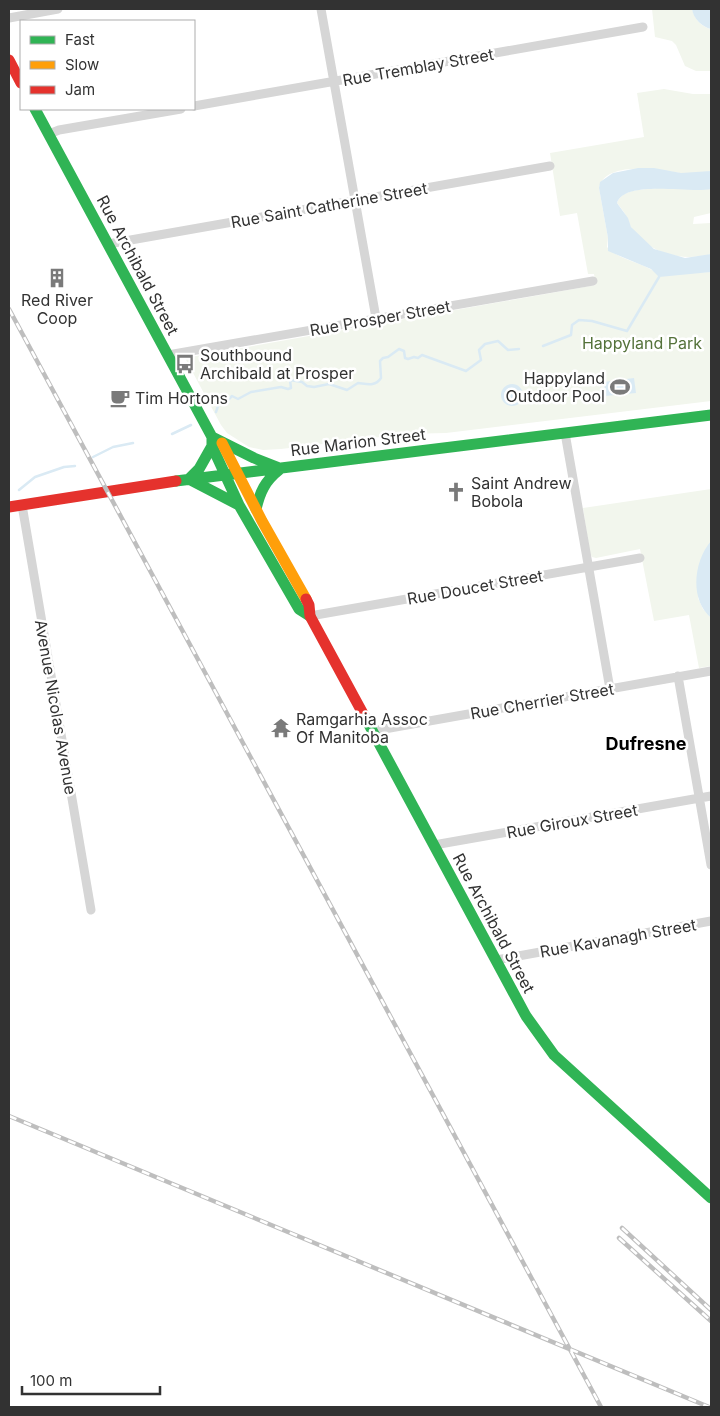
<svg xmlns="http://www.w3.org/2000/svg" width="720" height="1416" font-family="Inter,sans-serif">
<style>
.green{fill:#f2f6ed}
.water{fill:#daeaf4}
.lines{fill:none;stroke-linecap:round;stroke-linejoin:round}
.stream{stroke:#daeaf4;stroke-width:2.5}
.street{stroke:#d6d6d6;stroke-width:9}
.fast{stroke:#30b455;stroke-width:11}
.slow{stroke:#ff9f0a;stroke-width:11}
.jam{stroke:#e5322d;stroke-width:11}
.rail-casing{stroke:#bebebe;stroke-width:4.5}
.rail{stroke:#fff;stroke-width:2.5;stroke-dasharray:8;stroke-linecap:butt}
.labels{text-anchor:middle;dominant-baseline:central;stroke-width:5;stroke-linejoin:round;paint-order:stroke}
.street-label{font-size:16px;fill:#323232;stroke:#fff}
.poi-label{font-size:16px;fill:#323232;stroke:#fff;text-anchor:start}
.park-label{font-size:16px;fill:#54723a;stroke:#fff}
.neighbourhood-label{font-size:18px;font-weight:bold;fill:#000;stroke:#fff}
</style>
<rect width="100%" height="100%" fill="#fff"/>
<path class="green" d="M652 9H692C694 18 701 27 711 29V71H696L685 66 676 45 672 41 655 37Z
M664 89 693 94H711V171C702 174 690 175 680 173 660 170 605 160 599 188L608 238 607 247C620 261 643 262 658 274L711 272V401L446 433 405 434 281 449 263 450 249 447 227 433 221 425 185 358 596 285 594 274H588L577 213 560 216 550 153 644 137 637 93Z
M658 188 711 189V213L694 217 693 224 711 223V254C681 262 649 254 631 227 628 223 629 219 626 216 624 211 620 207 617 203 622 188 645 190 658 188Z
M711 489V541L698 598 703 609 711 618V666L699 668 689 615 654 621 640 549 596 558 592 557 590 553 583 508Z"/>
<path class="water" d="M692 9H711V29C702 27 693 18 692 9Z
M638 168H654L681 173 711 171V189C691 194 625 179 617 203L628 218 631 227 654 249 685 258 711 254V272L659 277 651 269 608 251V238L599 188 600 182 613 173Z
M634 378 636 393 605 396 604 382Z
M501 395a11 11 0 1 1 22 0a11 11 0 1 1-22 0Z
M711 541V618C689 599 694 561 711 541Z"/>
<g class="lines">
<path class="stream" d="M543 346 571 335 572 325 579 320 592 321 627 331 659 277
M216 412 218 406 222 403 227 404 229 399 232 396 238 399 251 392 281 387 288 389 291 388 290 380 302 382 307 386 314 387 329 384 347 390 358 383C367 384 375 387 381 378L380 361 383 358 388 357 399 349 404 351 405 358 408 359 414 357 418 358 422 355 466 371 481 360 479 350 485 344 498 341 508 350 519 349
M172 434 191 425
M93 457 113 447 133 443
M19 490 35 477 64 467 75 466"/>
<path class="street" d="M321 9 376 318
M9 18 58 9
M194 106 643 27
M49 134 59 130 181 109
M108 244 550 166
M168 355 593 281
M565 433 610 689
M22 505 91 910
M310 616 640 558
M678 676 711 865
M373 731 711 671
M434 845 711 796
M496 960 711 921"/>
<path class="fast" d="M35 109 212 437 254 458 277 467
M212 437V446L239 505 299 609 310 616
M189 479 239 505
M189 479 199 469 212 446
M176 481 711 415
M256 509C260 492 265 481 279 470
M367 721 526 1016 554 1055 711 1198"/>
<path class="slow" d="M222 443 262 521 306 599"/>
<path class="jam" d="M9 60 21 83
M9 507 176 481
M306 599 309 605 310 616 367 721"/>
<defs>
<path id="rail" d="M9 309 601 1407
M9 1116 709 1407
M622 1228 711 1310
M619 1238 711 1321"/>
</defs>
<use href="#rail" class="rail-casing"/>
<use href="#rail" class="rail"/>
</g>
<defs>
<symbol id="building-bare" viewBox="-9 -9 18 18"><path d="M-4-6H4V6H1V3H-1V6H-4ZM-2.5-4.3h1.7v1.8h-1.7ZM.8-4.3h1.7v1.8H.8ZM-2.5-1h1.7V.8h-1.7ZM.8-1h1.7V.8H.8Z" fill="#7a7a7a" stroke="#fff" stroke-width="2.5" paint-order="stroke"/></symbol>
<symbol id="bus-bare" viewBox="-9 -9 18 18"><path d="M-5-6H5V4H4V6H2V4H-2V6H-4V4H-5ZM-3.5-4V0h7V-4ZM-3.5 1.2v1.5H-2V1.2ZM2 1.2v1.5H3.5V1.2Z" fill="#7a7a7a" stroke="#fff" stroke-width="2.5" paint-order="stroke"/></symbol>
<symbol id="stadium-bare" viewBox="-9 -9 18 18"><path d="M0-5a6.5 5 0 1 0 0 10a6.5 5 0 1 0 0-10ZM-3.5-1.8h7v3.6h-7Z" fill="#7a7a7a" stroke="#fff" stroke-width="2.5" paint-order="stroke"/></symbol>
<symbol id="cafe-bare" viewBox="-9 -9 18 18"><path d="M-5.5-4.5H6V0H3Q3 3.5 0 3.5H-2.5Q-5.5 3.5-5.5 0ZM3-3.2v2h1.7v-2ZM-6 4.5H4V6H-6Z" fill="#7a7a7a" stroke="#fff" stroke-width="2.5" paint-order="stroke"/></symbol>
<symbol id="church-bare" viewBox="-9 -9 18 18"><path d="M-1.2-6h2.4v3.5h3.3v2.4h-3.3V6h-2.4V-.1h-3.3v-2.4h3.3Z" fill="#7a7a7a" stroke="#fff" stroke-width="2.5" paint-order="stroke"/></symbol>
<symbol id="temple-bare" viewBox="-9 -9 18 18"><path d="M0-6L5-2H3V0L6.5 2.5H4V6H1.5V3h-3V6H-4V2.5H-6.5L-3 0V-2H-5Z" fill="#7a7a7a" stroke="#fff" stroke-width="2.5" paint-order="stroke"/></symbol>
</defs>
<g fill-rule="evenodd">
<use href="#building-bare" x="43" y="264" width="28" height="28"/>
<use href="#bus-bare" x="171" y="350" width="28" height="28"/>
<use href="#stadium-bare" x="606" y="373" width="28" height="28"/>
<use href="#cafe-bare" x="106" y="384" width="28" height="28"/>
<use href="#church-bare" x="442" y="478" width="28" height="28"/>
<use href="#temple-bare" x="267" y="714" width="28" height="28"/>
</g>
<g class="labels">
<g class="street-label">
<text transform="translate(418 67) rotate(-10)">Rue Tremblay Street</text>
<text transform="translate(329 205) rotate(-10)">Rue Saint Catherine Street</text>
<text transform="translate(138 265) rotate(62)">Rue Archibald Street</text>
<text transform="translate(380 318) rotate(-10)">Rue Prosper Street</text>
<text transform="translate(358 442) rotate(-7)">Rue Marion Street</text>
<text transform="translate(475 587) rotate(-10)">Rue Doucet Street</text>
<text transform="translate(542 701) rotate(-10)">Rue Cherrier Street</text>
<text transform="translate(56 707) rotate(80)">Avenue Nicolas Avenue</text>
<text transform="translate(572 821) rotate(-10)">Rue Giroux Street</text>
<text transform="translate(494 923) rotate(62)">Rue Archibald Street</text>
<text transform="translate(618 938) rotate(-10)">Rue Kavanagh Street</text>
</g>
<g class="poi-label">
<text x="57" y="300" text-anchor="middle">Red River<tspan x="57" dy="18">Coop</tspan></text>
<text x="200" y="355">Southbound<tspan x="200" dy="18">Archibald at Prosper</tspan></text>
<text x="605" y="378" text-anchor="end">Happyland<tspan x="605" dy="18">Outdoor Pool</tspan></text>
<text x="135" y="398">Tim Hortons</text>
<text x="471" y="483">Saint Andrew<tspan x="471" dy="18">Bobola</tspan></text>
<text x="296" y="719">Ramgarhia Assoc<tspan x="296" dy="18">Of Manitoba</tspan></text>
</g>
<g class="park-label">
<text x="642" y="343">Happyland Park</text>
</g>
<g class="neighbourhood-label">
<text x="646" y="743">Dufresne</text>
</g>
</g>
<rect width="720" height="1416" fill="none" stroke="#323232" stroke-width="20"/>
<rect x="20" y="20" width="175" height="90" fill="#ffffff" stroke="#adadad"/>
<rect x="30" y="36" width="25" height="8" fill="#30b455" stroke="#adadad"/>
<text x="65" y="45" font-size="15" fill="#323232">Fast</text>
<rect x="30" y="61" width="25" height="8" fill="#ff9f0a" stroke="#adadad"/>
<text x="65" y="70" font-size="15" fill="#323232">Slow</text>
<rect x="30" y="86" width="25" height="8" fill="#e5322d" stroke="#adadad"/>
<text x="65" y="95" font-size="15" fill="#323232">Jam</text>
<path d="M22 1386v8h138v-8" fill="none" stroke="#323232" stroke-width="2.5"/>
<text x="30" y="1386" font-size="15" fill="#323232" stroke="#ffffff" stroke-width="4" paint-order="stroke">100 m</text>
</svg>
